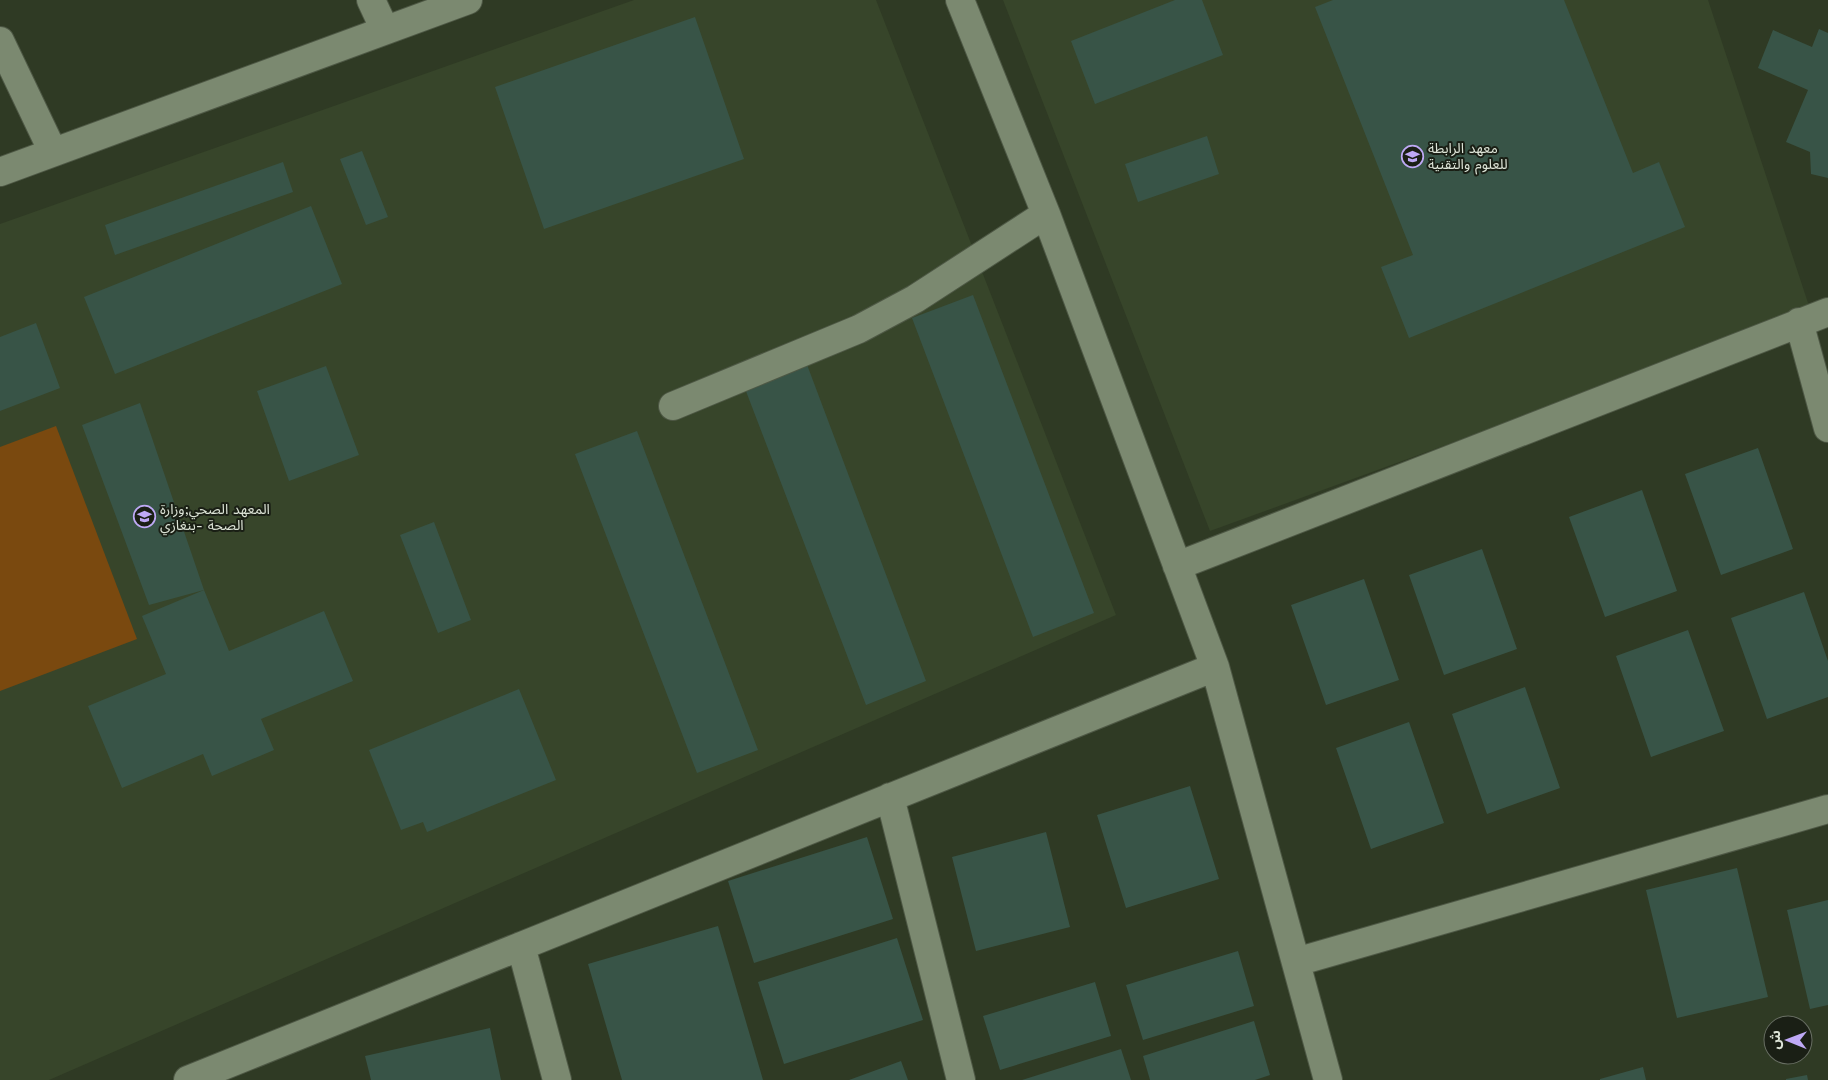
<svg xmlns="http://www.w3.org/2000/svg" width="1828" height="1080" font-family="'Work Sans','Noto Sans Arabic',sans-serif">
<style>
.built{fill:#37452a}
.green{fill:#7a490f}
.building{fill:#385447}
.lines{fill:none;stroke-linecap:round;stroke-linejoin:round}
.minor-casing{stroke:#4e5845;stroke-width:30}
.minor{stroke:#7b8970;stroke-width:28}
.labels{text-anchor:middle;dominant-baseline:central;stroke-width:4;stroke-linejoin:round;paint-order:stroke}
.poi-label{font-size:14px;fill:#dde4d7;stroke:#1a1f15;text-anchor:start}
</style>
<rect width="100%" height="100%" fill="#2f3a24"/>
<path class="built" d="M634 0H876L1116 615 49 1080H0V224Z
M1003 0H1708L1811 312 1210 531Z"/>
<path class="green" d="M56 426 137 639 0 691V447Z"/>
<path class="building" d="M1175 0H1202L1223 55 1095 104 1071 41Z
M1333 0H1564L1633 173 1659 162 1685 227 1409 338 1381 267 1413 255 1315 7Z
M695 17 744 159 544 229 495 87Z
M1819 29 1828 33V178L1811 174 1810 152 1786 142 1808 90 1758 68 1773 30 1812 47Z
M1207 136 1219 174 1138 202 1125 164Z
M362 151 388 217 366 225 340 159Z
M283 162 293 192 115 255 105 225Z
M311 206 342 284 115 374 84 297Z
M973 295 1094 613 1033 637 912 318Z
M36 323 60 388 0 411V337Z
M806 362 926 681 866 705 744 386Z
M326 366 359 455 289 481 257 391Z
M140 403 204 590 149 605 82 425Z
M637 431 758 750 697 773 575 454Z
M1758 448 1793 549 1721 575 1685 474Z
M1642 490 1677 591 1605 617 1569 517Z
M434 522 471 620 438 633 400 535Z
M1482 549 1517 649 1444 675 1409 575Z
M1364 579 1399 680 1326 705 1291 605Z
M204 590 229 651 324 611 353 681 261 719 274 750 212 776 203 754 122 788 88 706 166 674 142 616Z
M1804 592 1828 661V697L1767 719 1731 618Z
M1688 630 1724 731 1651 757 1616 656Z
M1525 687 1560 788 1487 814 1452 714Z
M519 689 556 780 427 832 423 822 401 830 369 750Z
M1409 722 1444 823 1371 849 1336 748Z
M1190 786 1219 879 1126 908 1097 815Z
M1046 832 1070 927 976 951 952 857Z
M867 837 893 919 754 963 728 881Z
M1737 868 1768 997 1677 1018 1646 890Z
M1828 900V1005L1810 1009 1787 910Z
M718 926 763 1080H622L588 964Z
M897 938 923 1020 784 1064 758 982Z
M1238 951 1254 1006 1143 1040 1126 985Z
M1095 982 1111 1036 1000 1070 983 1016Z
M1254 1021 1270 1075 1255 1080H1150L1143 1056Z
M490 1028 501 1080H371L365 1056Z
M1121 1049 1131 1080H1022Z
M901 1061 908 1080H849Z
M1643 1067 1646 1080H1600V1079Z
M1807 1075 1808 1080H1786V1079Z"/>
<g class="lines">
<defs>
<path id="minor" d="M371 0 385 30
M960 0 1046 214 1215 667 1328 1080
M0 41 53 152
M0 172 468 0
M1799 322 1828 428
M673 406 859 329 915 299 1046 214
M1177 566 1828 312
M890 797 961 1080
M521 946 557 1080
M1296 962 1828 809
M188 1080 1215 667"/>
</defs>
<use href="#minor" class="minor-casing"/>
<use href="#minor" class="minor"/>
</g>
<defs>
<symbol id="university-ring" viewBox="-11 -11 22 22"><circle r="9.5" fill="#1a1f15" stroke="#bea9f5" stroke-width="1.5"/><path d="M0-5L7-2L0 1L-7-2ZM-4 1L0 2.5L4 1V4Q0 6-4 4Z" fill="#bea9f5"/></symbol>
</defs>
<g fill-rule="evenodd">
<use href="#university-ring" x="1400" y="144" width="25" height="25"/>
<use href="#university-ring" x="132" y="504" width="25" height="25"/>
</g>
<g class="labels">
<g class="poi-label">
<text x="1428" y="148">معهد الرابطة<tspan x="1428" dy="16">للعلوم والتقنية</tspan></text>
<text x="160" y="509">المعهد الصحي;وزارة<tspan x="160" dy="16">الصحة -بنغازي</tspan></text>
</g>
</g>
<g transform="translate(1788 1040) rotate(271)"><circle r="24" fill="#1a1f15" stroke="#686e63"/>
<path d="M0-4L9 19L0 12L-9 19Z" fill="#bea9f5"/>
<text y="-8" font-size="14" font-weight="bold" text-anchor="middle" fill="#dde4d7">ش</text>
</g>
</svg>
